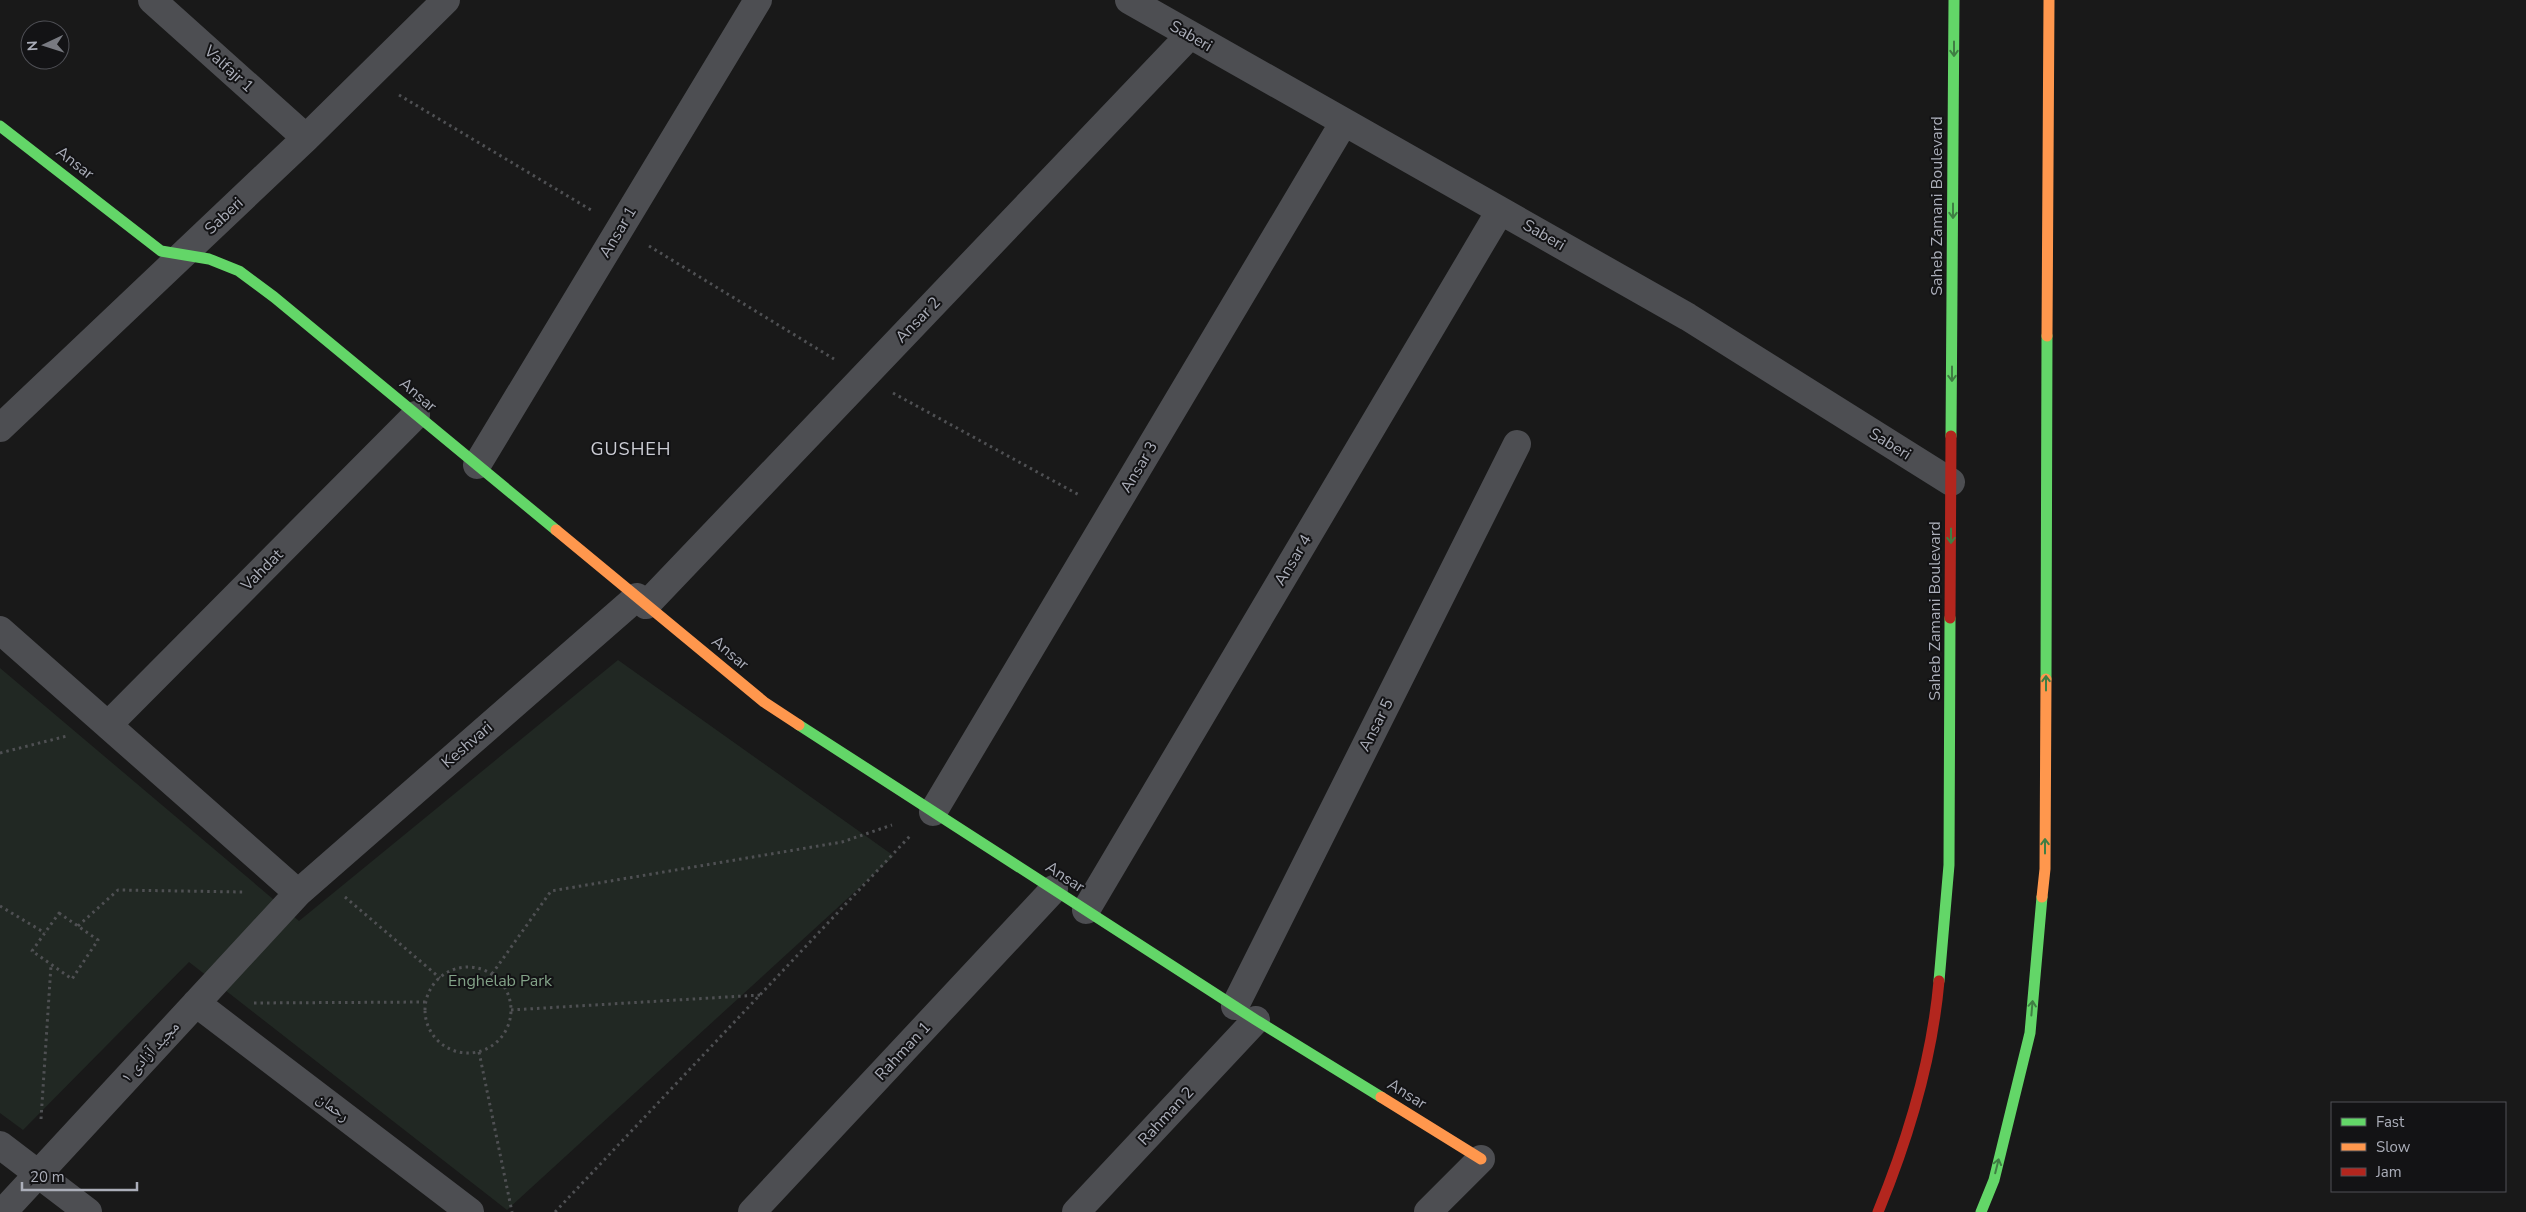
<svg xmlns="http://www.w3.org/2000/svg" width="2526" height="1212" font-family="'Nunito Sans','Noto Naskh Arabic',sans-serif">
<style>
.green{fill:#212823}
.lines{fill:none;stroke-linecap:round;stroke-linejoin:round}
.path{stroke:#4f5053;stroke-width:3;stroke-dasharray:2.5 4;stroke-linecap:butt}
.street{stroke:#4d4e52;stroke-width:28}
.fast{stroke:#63d668;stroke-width:11}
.slow{stroke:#ff974d;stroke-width:11}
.jam{stroke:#b3261e;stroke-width:11}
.oneway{stroke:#3f7e43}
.labels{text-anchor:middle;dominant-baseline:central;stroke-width:4;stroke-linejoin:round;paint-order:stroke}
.street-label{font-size:16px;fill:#abaeb9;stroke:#131315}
.park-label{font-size:16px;fill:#83a388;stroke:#131315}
.neighbourhood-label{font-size:18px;letter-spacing:1px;fill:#cccdd5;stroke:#131315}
</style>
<rect width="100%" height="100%" fill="#191919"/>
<path class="green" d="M618 660 894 856 507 1210 189 962 23 1130 0 1113V668L299 921Z"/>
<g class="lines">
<path class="path" d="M399 95 591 210
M649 246 834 359
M893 393 1081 496
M0 753 67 736
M345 897 440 978
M0 906 45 933
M59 913 98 940 72 979 32 951Z
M78 926 118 890 243 892
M425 1010a43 43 0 1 1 86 0a43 43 0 1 1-86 0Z
M492 974 551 891 842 842 892 825
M254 1003 426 1002
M511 1010 760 995
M479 1052 512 1212
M41 1119 51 965
M555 1212 910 836"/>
<path class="street" d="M152 0 306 138
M1129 0 1688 317 1951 482
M0 428 306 138 446 0
M477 465 758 0
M646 605 1190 35
M0 630 298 893
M108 725 416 415
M933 812 1344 122
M1086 910 1500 211
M196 1003 470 1212
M1235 1006 1517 444
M0 1145 88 1212
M3 1212 298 893 637 597
M752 1212 1054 889
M1076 1212 1256 1020
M1428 1212 1481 1159"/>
<path class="fast" d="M0 126 161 251 209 259 239 271 274 297 556 530
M1951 436 1954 0
M2046 679 2047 336
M799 725 1256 1020 1381 1097
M1939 981 1949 865 1950 618
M1981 1212 1994 1180 2030 1033 2042 897"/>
<path class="slow" d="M2047 336 2049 0
M556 530 764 702 799 725
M2042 897 2045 869 2046 679
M1381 1097 1481 1159"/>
<path class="jam" d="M1950 618 1951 436
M1878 1212C1908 1139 1932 1060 1939 981"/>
</g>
<defs><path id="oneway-shaft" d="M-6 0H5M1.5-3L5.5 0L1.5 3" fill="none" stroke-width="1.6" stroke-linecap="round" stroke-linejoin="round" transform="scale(1.25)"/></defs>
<g class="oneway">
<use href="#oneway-shaft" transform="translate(1954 49) rotate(90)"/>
<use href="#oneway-shaft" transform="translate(1953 211) rotate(90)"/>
<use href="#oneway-shaft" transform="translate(1952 374) rotate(90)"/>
<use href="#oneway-shaft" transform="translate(1951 536) rotate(90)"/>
<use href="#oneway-shaft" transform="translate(2046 683) rotate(-90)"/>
<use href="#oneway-shaft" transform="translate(2045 846) rotate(-90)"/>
<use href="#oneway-shaft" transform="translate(2032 1008) rotate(-85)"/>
<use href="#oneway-shaft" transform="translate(1997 1166) rotate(-76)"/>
</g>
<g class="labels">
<g class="street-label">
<text transform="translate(1191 36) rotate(30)">Saberi</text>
<text transform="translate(229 69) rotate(42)">Valfajr 1</text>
<text transform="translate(75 163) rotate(38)">Ansar</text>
<text transform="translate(1937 206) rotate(-90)">Saheb Zamani Boulevard</text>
<text transform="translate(224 216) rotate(-43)">Saberi</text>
<text transform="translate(618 232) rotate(-59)">Ansar 1</text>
<text transform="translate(1544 235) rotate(30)">Saberi</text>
<text transform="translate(918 320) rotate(-46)">Ansar 2</text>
<text transform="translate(418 395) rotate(40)">Ansar</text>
<text transform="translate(1890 444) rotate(32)">Saberi</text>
<text transform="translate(1139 467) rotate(-59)">Ansar 3</text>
<text transform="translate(1293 560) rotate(-59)">Ansar 4</text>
<text transform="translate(262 570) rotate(-45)">Vahdat</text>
<text transform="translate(1935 611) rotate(-90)">Saheb Zamani Boulevard</text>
<text transform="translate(730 653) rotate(40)">Ansar</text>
<text transform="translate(1376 725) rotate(-63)">Ansar 5</text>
<text transform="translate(467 745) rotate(-41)">Keshvari</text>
<text transform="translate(1065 877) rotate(33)">Ansar</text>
<text transform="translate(903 1051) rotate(-47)">Rahman 1</text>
<text transform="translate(150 1052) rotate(-47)">مجید آزادی ۱</text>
<text transform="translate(1407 1094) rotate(32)">Ansar</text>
<text transform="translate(333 1107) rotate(37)">رحمان</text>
<text transform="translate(1166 1116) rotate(-47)">Rahman 2</text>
</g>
<g class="park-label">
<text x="500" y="981">Enghelab Park</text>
</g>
<g class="neighbourhood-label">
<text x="631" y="449">GUSHEH</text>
</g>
</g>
<rect x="2331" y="1102" width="175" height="90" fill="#131315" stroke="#505157"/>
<rect x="2341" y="1118" width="25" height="8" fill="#63d668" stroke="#505157"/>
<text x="2376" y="1127" font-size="15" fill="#abaeb9">Fast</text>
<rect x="2341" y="1143" width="25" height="8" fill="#ff974d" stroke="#505157"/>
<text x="2376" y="1152" font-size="15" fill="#abaeb9">Slow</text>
<rect x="2341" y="1168" width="25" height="8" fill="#b3261e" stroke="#505157"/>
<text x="2376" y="1177" font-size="15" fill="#abaeb9">Jam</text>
<g transform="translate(45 45) rotate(266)"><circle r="24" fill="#131315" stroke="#505157"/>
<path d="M0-4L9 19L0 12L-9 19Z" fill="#787a81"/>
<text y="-8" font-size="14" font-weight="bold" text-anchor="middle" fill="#abaeb9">N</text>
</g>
<path d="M22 1182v8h115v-8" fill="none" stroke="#abaeb9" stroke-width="2.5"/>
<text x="30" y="1182" font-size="15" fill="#abaeb9" stroke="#131315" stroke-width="4" paint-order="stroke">20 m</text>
</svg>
